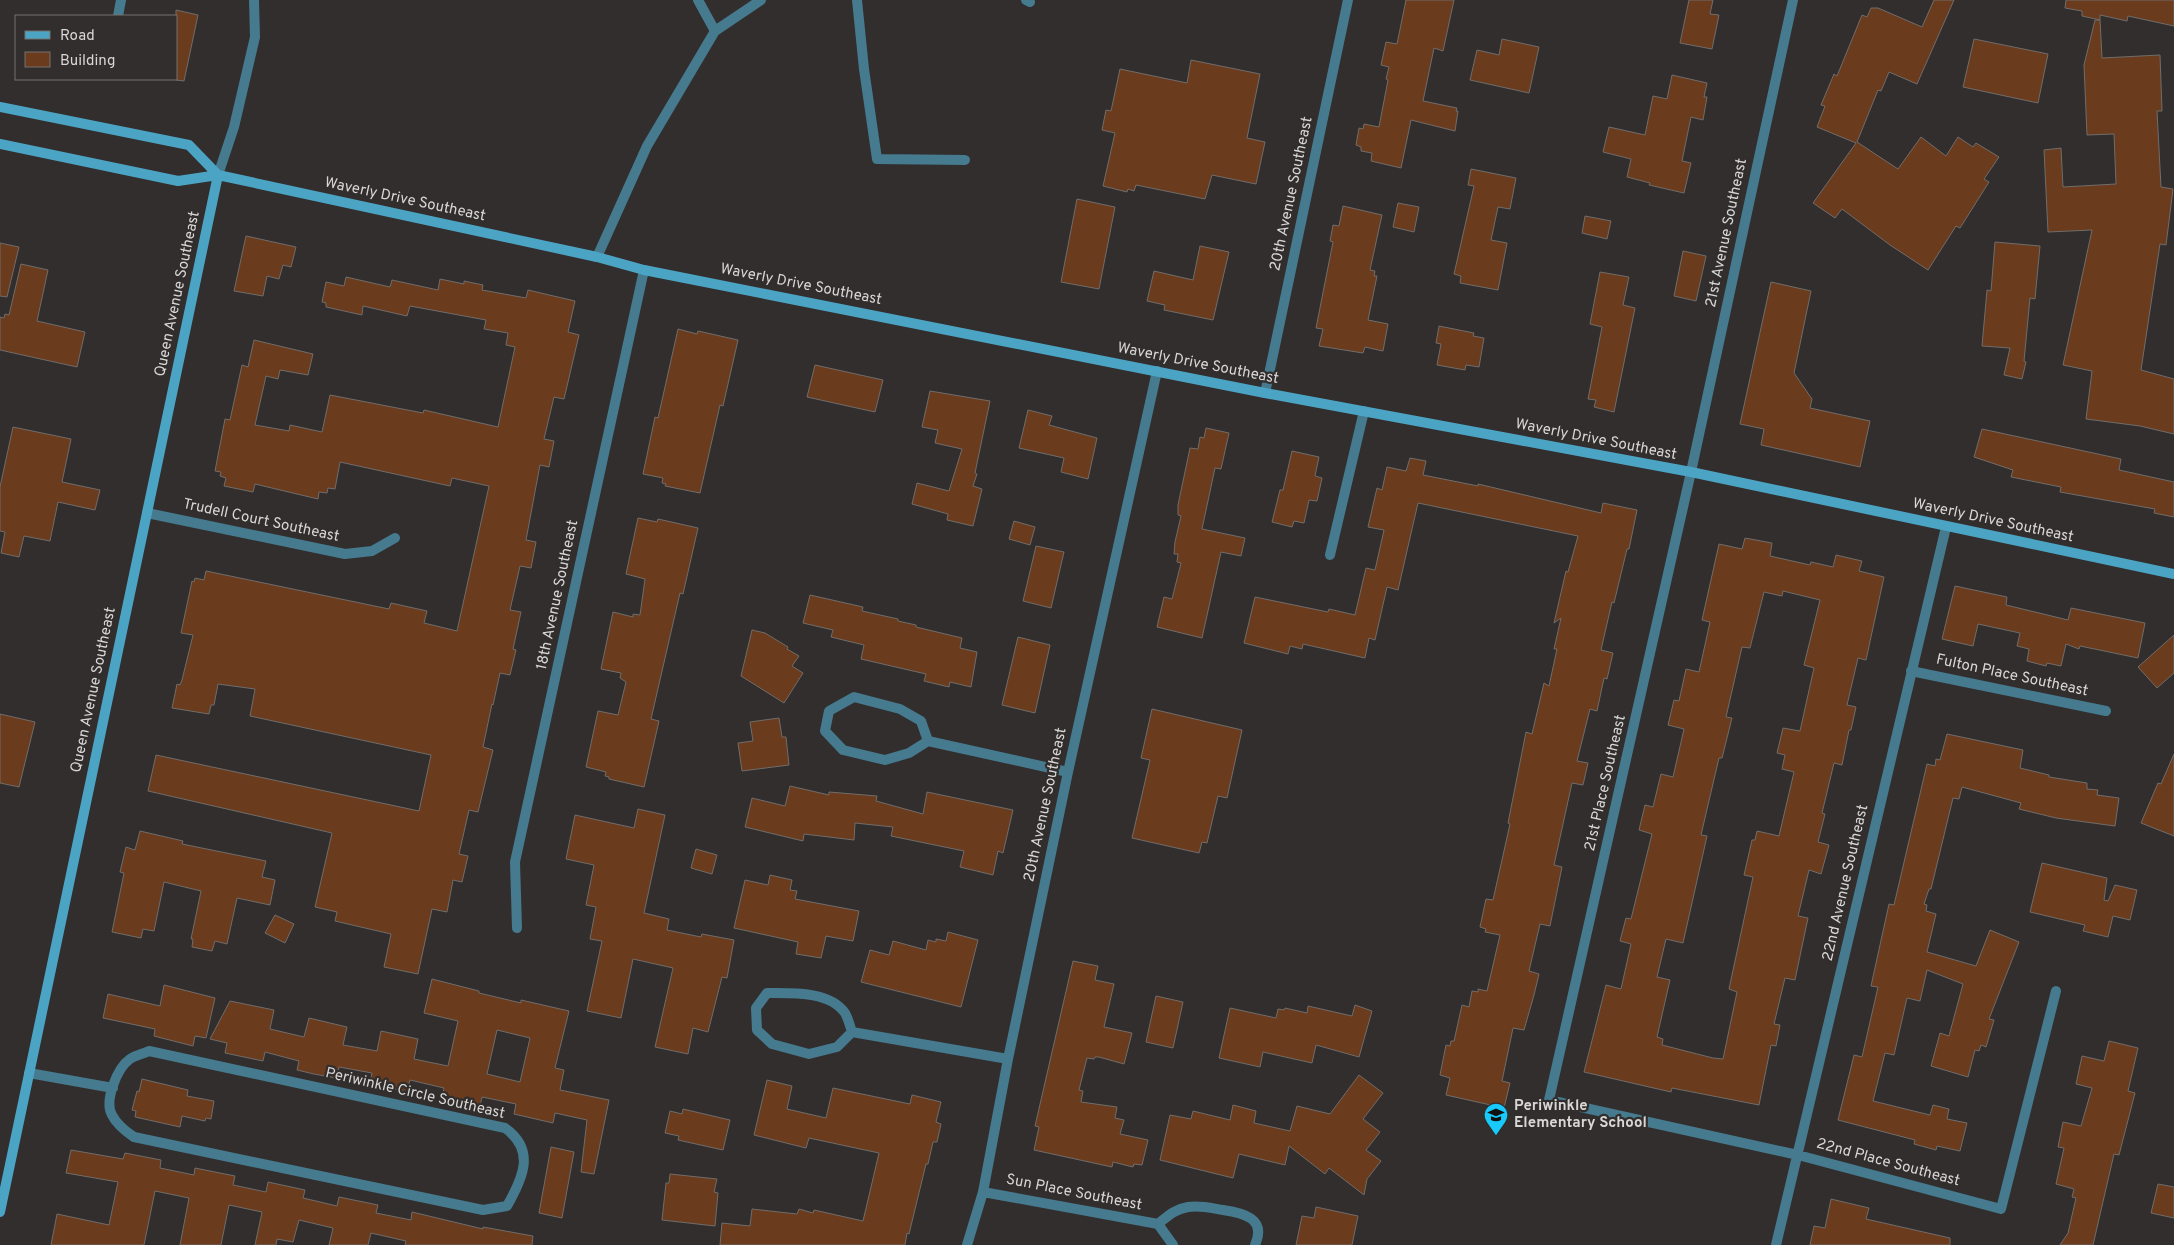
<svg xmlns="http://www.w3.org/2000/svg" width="2174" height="1245" font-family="Overpass,sans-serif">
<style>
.building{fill:#6b3b1d;stroke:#706d6b;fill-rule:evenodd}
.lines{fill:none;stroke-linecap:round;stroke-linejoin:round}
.minor{stroke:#467a8e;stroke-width:10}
.tertiary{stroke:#467a8e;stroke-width:10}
.secondary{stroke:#4ca4c4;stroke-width:10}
.labels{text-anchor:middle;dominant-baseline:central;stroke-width:4.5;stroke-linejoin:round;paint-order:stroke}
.street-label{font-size:15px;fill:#d8d7d6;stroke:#312e2d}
.poi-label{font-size:15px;font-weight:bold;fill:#d8d7d6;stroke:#312e2d;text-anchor:start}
</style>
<rect width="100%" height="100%" fill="#312e2d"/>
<path class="building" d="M1406 0H1454L1443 51 1434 48 1423 101 1457 108 1456 111H1458L1455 131 1411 120 1401 168 1371 161 1372 153 1361 151V147L1356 145 1359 128 1363 129 1364 124 1379 127 1388 80 1386 79 1389 67 1381 65 1386 42 1397 44Z
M1689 0H1713L1710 14 1719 15 1712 49 1680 43Z
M1934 0H1954L1917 84 1889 72 1881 91 1878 90 1857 142 1898 169 1921 137 1946 156 1958 137 1973 147 1976 143 1999 157 1984 179 1989 182 1960 228 1956 226 1928 270 1890 245 1842 209 1835 218 1813 203 1856 143 1817 127 1825 106 1821 105 1834 74 1837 76 1862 15 1867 17 1871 8H1878L1922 27Z
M2066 0H2174V26L2128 16 2127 21 2100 15V20L2082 16V11L2065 8Z
M176 10 198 15 184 81 176 80Z
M2095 20H2100L2102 58 2160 55 2162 111H2157L2161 187 2173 189 2166 245 2160 244 2141 370 2174 379V434L2140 426 2086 419 2092 371 2063 365 2092 230 2048 232 2044 150 2061 148 2063 187 2116 184 2114 134 2087 135 2084 65Z
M1502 39 1539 47 1529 93 1470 80 1477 50 1499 55Z
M1974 39 2048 54 2038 103 1963 87Z
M1191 60 1260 74 1247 138 1265 142 1256 184 1212 175 1205 199 1136 185 1134 191 1128 189 1127 192 1103 186 1115 133 1102 130 1106 110 1111 111 1120 69 1187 83Z
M1672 75 1707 83 1704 97H1707L1703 120 1691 117 1682 161 1691 163 1684 193 1649 185 1650 183 1627 177 1631 159 1603 152 1609 127 1645 135 1653 96 1667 99Z
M1471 169 1516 178 1510 209 1498 207 1491 240 1507 243 1498 290 1460 283 1461 276 1454 274 1474 186 1468 185Z
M1077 199 1115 207 1099 289 1061 282Z
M1398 203 1419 207 1414 232 1393 227Z
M1343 206 1382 215 1370 270 1375 271 1374 276H1377L1368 320 1388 324 1383 351 1365 347 1363 353 1319 346 1323 329 1316 328 1333 242 1330 241 1333 225 1339 226Z
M1585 216 1611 221 1607 239 1582 233Z
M246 236 296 247 291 267 283 265 279 279 267 276 263 296 234 291Z
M1995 242 2040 246 2035 299 2030 298 2024 361 2026 362 2022 379 2004 375 2010 348 1982 346 1987 290 1991 291Z
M0 243 19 247 7 297 0 296Z
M1200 246 1229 252 1213 320 1164 310 1165 305 1147 301 1154 271 1193 280Z
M1683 251 1706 256 1696 301 1674 296Z
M21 264 48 270 37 321 85 332 77 367 0 350V317L4 318 5 314 9 315Z
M1600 272 1629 277 1623 305 1635 308 1614 412 1594 407 1596 400 1588 399 1602 327 1590 324Z
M346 277 390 287 392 280 438 290 440 279 464 284V281L483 285 482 290 526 298 528 290 575 301 568 332 579 335 564 399 554 397 544 439 554 441 549 467 540 465 526 540 536 542 531 568 520 566 510 610 521 612 513 649 516 650 510 675 500 673 493 705 492 704 483 747 493 750 478 812 469 810 459 854 468 856 462 882 453 880 447 912 432 909 418 974 384 967 391 934 335 921 337 912 315 907 332 833 148 791 156 755 419 811 431 755 250 716 255 689 218 684 214 705H211L209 714 172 708 177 684 180 685 182 680 193 635 181 633 192 581 194 582 195 578 204 580 206 571 389 609 391 603 427 611 424 623 457 631 489 486 452 478 450 486 340 462 335 489 328 488 327 493 319 492 318 499 255 484 253 492 224 486 226 478 220 476 221 472 215 471 225 419 230 420 242 365 248 367 254 340 313 354 308 375 280 370 278 379 266 376 255 425 289 431 290 425 322 432 330 395 423 413 424 410 498 427 515 347 506 345 508 333 484 329 486 320 410 306 407 316 363 306 362 315 326 307V303L322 302 326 282 344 286Z
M1771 282 1811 291 1794 373 1812 399 1810 408 1870 421 1860 467 1761 445 1764 429 1740 424Z
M1439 326 1474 333 1473 336 1484 338 1479 367 1466 365 1465 370 1437 365 1441 344 1436 343Z
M678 329 697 334 698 331 738 340 723 406 720 405 700 493 665 486 666 484 662 483 663 478 643 474 655 417 658 418Z
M815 365 883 380 875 412 807 397Z
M930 391 990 401 975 473 977 474 973 486 982 489 973 526 947 520 948 514 912 504 917 483 949 491 962 449 935 443 938 430 922 427Z
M1028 410 1052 416 1049 425 1097 438 1088 479 1061 472 1064 458 1019 448Z
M13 427 71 439 62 482 100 490 95 510 58 502 50 541 24 536 19 557 1 553 5 532 0 531V487Z
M1206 428 1229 433 1221 469 1215 468 1202 529 1245 538 1241 556 1221 552 1202 638 1157 627 1164 597 1172 599 1181 563 1177 562 1178 554H1174L1175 542 1181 516 1178 515V505L1190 448 1198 449 1200 437 1204 438Z
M1982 429 2121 459 2119 470 2174 482V517L2154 513 2155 509 2060 492 2061 487 2011 477 2013 470 1974 457Z
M1292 451 1319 457 1315 476 1322 478 1317 501 1309 500 1304 523 1294 521 1292 527 1272 522 1280 490H1283Z
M1410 458 1426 461 1423 475 1478 486V484L1601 513 1603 503 1637 510 1629 549H1627L1614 603 1612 602 1601 650 1613 653 1607 679 1604 678 1597 711 1590 709 1577 761 1588 763 1583 785 1572 783 1554 865 1562 867 1550 926 1540 924 1529 971 1539 974 1534 995 1524 1030 1513 1028 1502 1081 1510 1083 1504 1108 1446 1095 1450 1078 1440 1075 1446 1045 1450 1046 1451 1041H1454L1462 1005 1469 1007 1472 991 1478 992V989L1487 991 1500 935 1485 932 1486 929 1480 927 1486 899 1493 900 1510 824 1508 823 1526 732 1532 734 1544 683 1549 686 1557 649H1554L1561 618 1554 623 1566 571 1568 572 1578 536 1418 503 1398 590 1387 587 1375 640 1369 638 1365 658 1303 644 1302 649 1290 646 1288 654 1244 643 1255 597 1328 612 1329 609 1355 615 1366 568 1375 570 1384 530 1368 527 1377 488 1382 490 1387 467 1406 471Z
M638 518 657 522 658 519 698 528 683 594 680 593 651 719 659 721 644 787 609 779V777L605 776 606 772 586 767 598 711 618 715 626 682 620 678 621 673 601 669 613 612 633 617V614L640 615 645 579 626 574Z
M1014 521 1035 527 1030 545 1009 539Z
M1745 538 1772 543 1770 556 1810 565 1811 562 1833 567 1836 555 1862 561 1859 571 1884 577 1866 660 1858 658 1847 705 1856 707 1851 730H1849L1842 765 1834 763 1822 813 1825 814 1818 842 1829 845 1821 874 1809 870 1798 916 1808 918 1800 956 1795 980 1785 978 1774 1024 1780 1025 1776 1046 1771 1045 1759 1105 1672 1088 1671 1092 1584 1072 1606 985 1621 989 1631 944 1620 941 1626 918 1631 919 1652 834 1639 830 1645 805 1653 807 1661 774 1673 777 1684 729 1668 725 1674 700 1679 701 1686 669 1699 672 1710 622 1702 620 1719 544 1742 549ZM1783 591 1820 600 1804 665 1814 668 1800 731 1783 728 1777 753 1785 755 1782 769 1794 772 1779 836 1757 831 1755 840H1752L1744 875 1753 877 1729 989 1737 992 1723 1059 1713 1058 1662 1045 1663 1039 1657 1037 1670 980 1657 977 1666 939 1683 943 1707 836 1701 835 1719 758H1722L1732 718 1726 717 1742 647 1750 648 1764 592 1782 596Z
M1036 546 1064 552 1051 608 1023 601Z
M1955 586 2007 597 2006 605 2068 620 2071 608 2145 623 2138 658 2080 646 2079 649 2066 644 2061 666 2047 663 2046 666 2027 661 2029 649 2017 646 2020 633 1978 624 1973 646 1942 639Z
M810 595 863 607 862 611 898 619V621L916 625V627L962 638 960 648 977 652 971 687 950 682 949 687 924 681 926 674 861 659 864 645 831 637 833 630 803 623Z
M752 630 765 633 788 647 787 649 799 656 792 666 803 673 784 703 741 676Z
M2174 635V673L2157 688 2138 667Z
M1018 637 1050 645 1035 713 1002 705Z
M1152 709 1242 730 1227 798 1218 796 1207 843 1202 842 1199 853 1132 838 1150 760 1141 758Z
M0 714 35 722 19 787 0 783Z
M779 718 782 737H786L789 765 742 771 738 743 753 741 750 722Z
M1947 734 2023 750 2020 768 2049 775V777L2087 783V789L2098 790 2097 795 2119 798 2115 826 2056 818 2019 809 2021 803 1962 787 1959 799 1953 798 1931 889H1929L1924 904 1927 905 1926 911 1936 914 1927 952 1976 966 1990 930 2019 942 1989 1019 1994 1020 1986 1047 1981 1045 1979 1051 1975 1050 1968 1077 1931 1066 1940 1033 1949 1036 1963 984 1927 970 1920 1001 1907 998 1894 1055 1885 1053 1873 1101 1930 1115 1933 1105 1949 1109 1947 1119 1967 1123 1960 1151 1937 1146 1936 1150 1914 1144 1915 1140 1838 1120 1854 1055 1862 1057 1878 987 1871 986 1889 904 1894 905 1927 764 1935 766 1936 759 1940 760Z
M2174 754V836L2141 823 2158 783 2161 784Z
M790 786 829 795V792L877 796 876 801 923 814 927 792 1013 810 1003 853 998 851 993 875 960 867 964 851 891 836 893 827 855 823 854 840 804 834 803 841 745 827 752 798 785 806Z
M638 809 665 815 644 913 669 919 667 930 701 937 702 934 734 940 727 978 722 977 708 1032 693 1028 688 1054 655 1047 673 968 633 959 621 1018 587 1011 602 941 590 939 596 907 586 905 594 865 566 859 575 815 634 828Z
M140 831 183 841 182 844 266 861 262 877 275 880 270 905 237 898 227 944 215 941 212 951 192 947 193 939H191L201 891 164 882 154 931 143 929 141 938 112 932 124 873 120 872 126 847 135 850Z
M696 849 717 855 712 874 691 868Z
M2042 863 2107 878 2104 900 2108 901 2115 885 2137 890 2130 920 2113 916 2108 937 2083 931 2085 925 2030 912Z
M770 875 792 880 790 890 797 891 795 899 859 911 853 941 826 936 821 958 796 954 798 942 734 928 745 880 768 885Z
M275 915 294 924 285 943 265 933Z
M948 932 978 940 961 1007 861 982 870 950 889 955 893 941 926 950 928 940 936 942V939L946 941Z
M1073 961 1098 966 1095 980 1114 984 1104 1027 1132 1033 1124 1064 1099 1057H1095L1094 1059 1087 1058 1079 1090 1083 1091 1081 1102 1117 1107 1115 1118 1124 1120 1120 1134 1148 1140 1142 1165 1134 1164 1133 1167 1113 1162 1112 1167 1034 1150 1039 1127 1035 1126Z
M432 979 479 991V993L521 1003V1000L569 1011 555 1068 564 1070 560 1090 609 1100 594 1174 581 1172 587 1120 555 1113 553 1123 514 1114 516 1104 482 1097 480 1106 442 1098 444 1088 410 1080 407 1092 370 1084 372 1073 339 1067 336 1078 314 1074 297 1070 299 1061 265 1052 263 1061 225 1053 227 1043 210 1039 230 1001 274 1010 270 1029 304 1037 309 1018 347 1027 343 1045 377 1051 381 1031 418 1039 414 1059 448 1066 458 1021 424 1013ZM497 1030 530 1038 520 1082 487 1074Z
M164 985 215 998 206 1038 195 1036 193 1046 154 1036 155 1029 103 1018 108 994 160 1006Z
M1156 996 1183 1002 1173 1048 1146 1042Z
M1355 1005 1372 1011 1359 1057 1316 1045 1312 1063 1263 1052 1260 1067 1219 1058 1230 1008 1276 1018 1278 1009 1284 1010 1285 1008 1307 1013 1308 1006 1352 1016Z
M2109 1041 2138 1048 2128 1091 2135 1093 2119 1155 2114 1154 2093 1245H2060L2068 1233 2076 1198 2072 1197 2074 1189 2056 1184 2064 1148 2058 1147 2063 1122 2081 1126 2092 1088 2076 1084 2082 1056 2104 1061Z
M1359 1075 1383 1093 1363 1119 1380 1132 1366 1150 1381 1161 1367 1179 1364 1195 1329 1168 1325 1174 1289 1146 1285 1165 1239 1154 1233 1178 1160 1160 1170 1115 1191 1119 1193 1111 1230 1120 1233 1105 1256 1111 1254 1123 1290 1131 1297 1106 1330 1114Z
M142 1079 188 1090 187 1096 214 1101 211 1119 206 1118 205 1121 182 1116 180 1127 135 1117 136 1111 132 1110 137 1091 139 1092Z
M767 1080 792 1086 787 1109 826 1118 833 1088 910 1104 912 1095 941 1102 936 1122 941 1124 937 1142H933L928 1164H926L909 1234 907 1233 905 1245H720L722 1223 750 1226 752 1209 797 1214 799 1209 813 1213 814 1210 863 1221 879 1153 809 1138 806 1148 754 1135Z
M683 1109 730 1120 723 1150 678 1140 679 1136 665 1133 670 1111 682 1114Z
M551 1147 574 1152 562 1218 539 1213Z
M71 1150 123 1159 125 1153 161 1160 160 1168 194 1175 195 1168 235 1176 233 1185 266 1192 268 1182 305 1190 303 1198 337 1206 339 1197 378 1205 376 1213 411 1220 412 1212 483 1229V1227L533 1236 532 1245H405L406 1241 371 1233 368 1245H329L333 1228 299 1220 293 1242 277 1239 276 1245H255L262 1212 229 1205 221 1245H180L189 1198 155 1191 144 1245H51L57 1214 109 1225 118 1182 66 1173Z
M670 1174 717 1179 714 1192 718 1193 715 1226 662 1220 666 1183H669Z
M2158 1184 2174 1187V1218L2151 1213Z
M1831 1199 1869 1208 1866 1219 1950 1238V1245H1810L1814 1226 1825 1228Z
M1316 1207 1358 1216 1352 1245H1296L1302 1216 1314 1218Z"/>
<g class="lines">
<path class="minor" d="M698 0 715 31
M857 0 864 69 877 159 965 160
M1026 0 1030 2
M118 16 121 0
M218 175 234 127 255 37 254 0
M597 257 647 146 715 31 761 0
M1265 393 1348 0
M1691 472 1549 1100 1798 1155 2001 1209 2056 991
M147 513 345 554 372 551 395 538
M1330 555 1364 411
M1911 671 2106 711
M928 741 921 721 900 709 854 697 829 711 825 731 843 750 885 760 909 753 928 741 1068 772
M517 928 515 862 644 270
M852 1032C850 1026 848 1018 845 1013 830 991 792 993 767 993L756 1008 757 1030 772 1044 809 1054 837 1047 852 1032 1008 1059
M149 1051 505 1128C536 1150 523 1178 507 1206L483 1210 134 1137C125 1131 117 1125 112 1115 104 1101 117 1068 130 1059 136 1055 143 1054 149 1051Z
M29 1073 113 1088
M983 1192 1158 1224 1173 1245
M1158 1224C1168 1216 1175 1209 1188 1207 1200 1205 1211 1208 1223 1210 1243 1213 1267 1218 1255 1245
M967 1245 983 1192 1008 1059 1068 772 1157 371
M1776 1245 1946 527"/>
<path class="tertiary" d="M1691 472 1793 0"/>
<path class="secondary" d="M0 107 189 145 218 175
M0 144 178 181 218 175 597 257 644 270 1265 393 1691 472 2174 574
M0 1212 218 175"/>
</g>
<defs>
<symbol id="school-pin" viewBox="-11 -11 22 30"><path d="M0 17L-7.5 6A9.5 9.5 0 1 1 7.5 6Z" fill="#17cafb" stroke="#312e2d"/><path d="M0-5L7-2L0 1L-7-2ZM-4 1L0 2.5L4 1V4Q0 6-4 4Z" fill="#111"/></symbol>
</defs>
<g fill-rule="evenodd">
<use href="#school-pin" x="1482" y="1101" width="28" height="38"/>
</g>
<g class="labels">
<g class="street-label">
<text transform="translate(1292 194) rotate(-78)">20th Avenue Southeast</text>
<text transform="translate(405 200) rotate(12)">Waverly Drive Southeast</text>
<text transform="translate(1727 233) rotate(-78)">21st Avenue Southeast</text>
<text transform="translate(801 285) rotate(11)">Waverly Drive Southeast</text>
<text transform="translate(178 294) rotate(-78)">Queen Avenue Southeast</text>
<text transform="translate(1198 364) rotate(11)">Waverly Drive Southeast</text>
<text transform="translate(1596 440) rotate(11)">Waverly Drive Southeast</text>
<text transform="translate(261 521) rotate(12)">Trudell Court Southeast</text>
<text transform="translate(1993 521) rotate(12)">Waverly Drive Southeast</text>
<text transform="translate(558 595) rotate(-78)">18th Avenue Southeast</text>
<text transform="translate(2012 676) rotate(12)">Fulton Place Southeast</text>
<text transform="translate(94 690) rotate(-78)">Queen Avenue Southeast</text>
<text transform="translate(1606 783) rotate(-77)">21st Place Southeast</text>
<text transform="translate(1046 805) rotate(-78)">20th Avenue Southeast</text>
<text transform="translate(1846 883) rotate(-77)">22nd Avenue Southeast</text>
<text transform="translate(415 1094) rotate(13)">Periwinkle Circle Southeast</text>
<text transform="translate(1888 1163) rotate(15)">22nd Place Southeast</text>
<text transform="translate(1074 1193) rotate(11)">Sun Place Southeast</text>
</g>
<g class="poi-label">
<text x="1514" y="1106">Periwinkle<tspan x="1514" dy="17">Elementary School</tspan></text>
</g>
</g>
<rect x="15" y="15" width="162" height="65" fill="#312e2d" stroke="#747271"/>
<rect x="25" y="31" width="25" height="8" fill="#4ca4c4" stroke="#747271"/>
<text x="60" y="40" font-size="15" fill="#d8d7d6">Road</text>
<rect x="25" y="52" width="25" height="15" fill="#6b3b1d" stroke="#747271"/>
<text x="60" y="65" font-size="15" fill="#d8d7d6">Building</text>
</svg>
